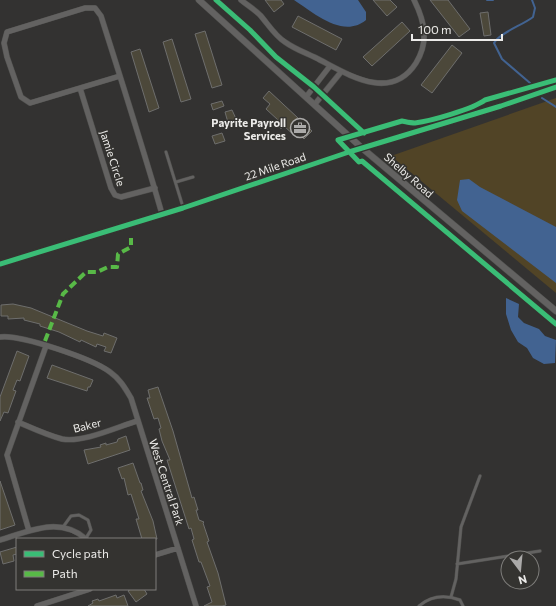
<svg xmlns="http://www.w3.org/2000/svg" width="556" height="606" font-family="Commissioner,sans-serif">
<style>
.green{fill:#514426}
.water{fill:#426391}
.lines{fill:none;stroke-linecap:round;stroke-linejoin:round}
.stream{stroke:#426391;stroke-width:2}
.building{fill:#4c483a;stroke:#6e6e6d}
.service-casing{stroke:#51514f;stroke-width:3.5}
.minor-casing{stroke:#51514f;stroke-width:6}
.tertiary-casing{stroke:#51514f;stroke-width:7}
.service{stroke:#636261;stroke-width:2.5}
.minor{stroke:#636261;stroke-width:5}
.tertiary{stroke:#636261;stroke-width:6}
.quiet{stroke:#58b947;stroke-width:4;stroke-dasharray:8 4;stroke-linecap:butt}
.cycleway-casing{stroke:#343330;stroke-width:8}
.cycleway{stroke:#3abd76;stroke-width:5}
.labels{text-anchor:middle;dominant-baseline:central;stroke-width:3;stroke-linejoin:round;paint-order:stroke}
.poi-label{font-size:11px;font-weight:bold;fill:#ecebe9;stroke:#343330;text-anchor:end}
.street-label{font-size:11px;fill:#ecebe9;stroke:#343330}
</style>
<rect width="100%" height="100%" fill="#333231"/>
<path class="green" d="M556 98V293L391 156Z"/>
<path class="water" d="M294 0H358L366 12V20C343 39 314 13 294 0Z
M469 179 480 187 556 227V283L462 211 457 200 460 180Z
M506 298 519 304 518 317 524 323 539 329 545 336 556 340 555 363 544 364 533 358 527 348 518 342 511 330 506 314Z"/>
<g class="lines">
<path class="stream" d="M487 0H493
M530 83 502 59 494 43C499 33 523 25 533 17L535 8 532 0
M542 98 556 107"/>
</g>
<path class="building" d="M265 0H281L284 4 274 12Z
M373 0H390L397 7 387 16Z
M430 0H448L470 29 459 37Z
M488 12 491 35 484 36 480 13Z
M298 16 342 39 336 50 292 27Z
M402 22 410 31 372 66 363 57Z
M205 31 222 85 212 88 195 34Z
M172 39 191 99 181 102 163 42Z
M452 45 462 53 432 93 421 85Z
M140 49 159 108 149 112 131 52Z
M269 91 312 131 304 139 300 135 296 137 284 126 281 129 275 123 278 120 266 109 270 104 263 98Z
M222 101 224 106 213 110 211 104Z
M232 110 238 123 229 126 225 112Z
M222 133 225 141 215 144 212 136Z
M13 304 31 308 87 331 103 336 104 333 117 338 111 353 104 351 106 347 97 344 96 347 81 340 80 342 59 332 40 326V324L24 320V318L8 319V316H1V305Z
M17 351 29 356 20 381 17 380 13 390 16 391 8 413 4 412 0 421V397Z
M52 365 93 380 90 387H88L87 391 47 378Z
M158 387 173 431 192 498 194 497 198 510H196L199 520 204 522 203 523 209 541 207 542 218 573 226 605 222 606H204L212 602 207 587 210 586 201 562H199L192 540 194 539 191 528 189 529 167 460H170L162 441 159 429 161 428 158 418 154 419 147 398H150L148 390Z
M126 436 130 450 88 464 84 450 101 447 100 445 106 443V445L117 442 118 439Z
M133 463 140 483H141L143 490 141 491 153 521 157 539H142L136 519H139L131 494 128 495 124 478 122 479 118 468Z
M0 481 15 525 0 530Z
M17 547V554L13 555 14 561 3 564 0 552Z
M131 589H144L147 594 136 602 128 591Z
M116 595 117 598 124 595 128 606H88L93 603 92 601 98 599 99 601Z"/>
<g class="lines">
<defs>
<path id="service" d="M166 152 183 207
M176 182 193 177
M63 527 71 516 79 515 88 520 91 530 86 538
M457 564 540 551
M451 597 456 579 461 527 480 476
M419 606C432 595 446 595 460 600L463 606"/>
<path id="minor" d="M241 0C247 5 254 9 260 15 268 24 275 36 285 42 296 50 309 54 320 60 349 75 391 102 416 63 429 42 425 22 414 0
M120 76 30 103 21 97 7 57 4 43 7 32 85 8H95L101 16C122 82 143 148 162 214
M80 88 111 188 115 195 121 197 155 188
M306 97 330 66
M315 104 341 72
M0 337C20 334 93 359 110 372 120 379 125 388 131 398L196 606
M18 422C32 428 47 435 62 439 83 443 117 427 137 421
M29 531 7 455 46 346
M0 540C29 531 60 516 86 539
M155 555 178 548
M37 606 90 589"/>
<path id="tertiary" d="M199 0 362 148 556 311
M0 264 183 208 349 152 501 106 556 87"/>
</defs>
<use href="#service" class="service-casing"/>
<use href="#minor" class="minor-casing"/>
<use href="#tertiary" class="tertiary-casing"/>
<use href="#service" class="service"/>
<use href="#minor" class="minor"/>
<use href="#tertiary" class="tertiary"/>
<path class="quiet" d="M45 341 63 294 86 272H97L108 267H117L118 254 131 247V238"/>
<defs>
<path id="cycleway" d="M216 0 250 30 276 57 314 87 364 133
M556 80 485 100C473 109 431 121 415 123 411 123 407 122 402 121L338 140 359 162 362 161 556 324
M0 264 183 208 349 152 501 106 556 87"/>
</defs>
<use href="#cycleway" class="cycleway-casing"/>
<use href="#cycleway" class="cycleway"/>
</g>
<defs>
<symbol id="office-ring" viewBox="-11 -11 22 22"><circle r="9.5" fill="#343330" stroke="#abaaa9" stroke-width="1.5"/><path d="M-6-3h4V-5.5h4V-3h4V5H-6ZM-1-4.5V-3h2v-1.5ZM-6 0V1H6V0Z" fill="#abaaa9"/></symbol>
</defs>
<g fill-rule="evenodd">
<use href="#office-ring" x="289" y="117" width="22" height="22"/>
</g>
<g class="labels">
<g class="poi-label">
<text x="286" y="122">Payrite Payroll<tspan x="286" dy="13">Services</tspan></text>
</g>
<g class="street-label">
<text transform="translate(113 158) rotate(72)">Jamie Circle</text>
<text transform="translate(275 166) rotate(-19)">22 Mile Road</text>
<text transform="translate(409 175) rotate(41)">Shelby Road</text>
<text transform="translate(87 425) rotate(-14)">Baker</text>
<text transform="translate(167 482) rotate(72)">West Central Park</text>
</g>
</g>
<rect x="16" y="538" width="140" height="52" fill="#343330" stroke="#7e7d7a"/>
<rect x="24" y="551" width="20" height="6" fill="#3abd76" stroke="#7e7d7a"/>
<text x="52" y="558" font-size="12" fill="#ecebe9">Cycle path</text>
<rect x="24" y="571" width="20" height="6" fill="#58b947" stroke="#7e7d7a"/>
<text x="52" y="578" font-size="12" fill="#ecebe9">Path</text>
<g transform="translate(520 570) rotate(164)"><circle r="19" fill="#343330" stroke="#7e7d7a"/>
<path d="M0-3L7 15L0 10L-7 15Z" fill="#abaaa9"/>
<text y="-6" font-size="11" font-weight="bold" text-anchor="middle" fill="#ecebe9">N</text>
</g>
<path d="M412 34v6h90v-6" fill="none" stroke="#ecebe9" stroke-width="2"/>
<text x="418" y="34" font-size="12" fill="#ecebe9" stroke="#343330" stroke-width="3" paint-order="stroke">100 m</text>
</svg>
